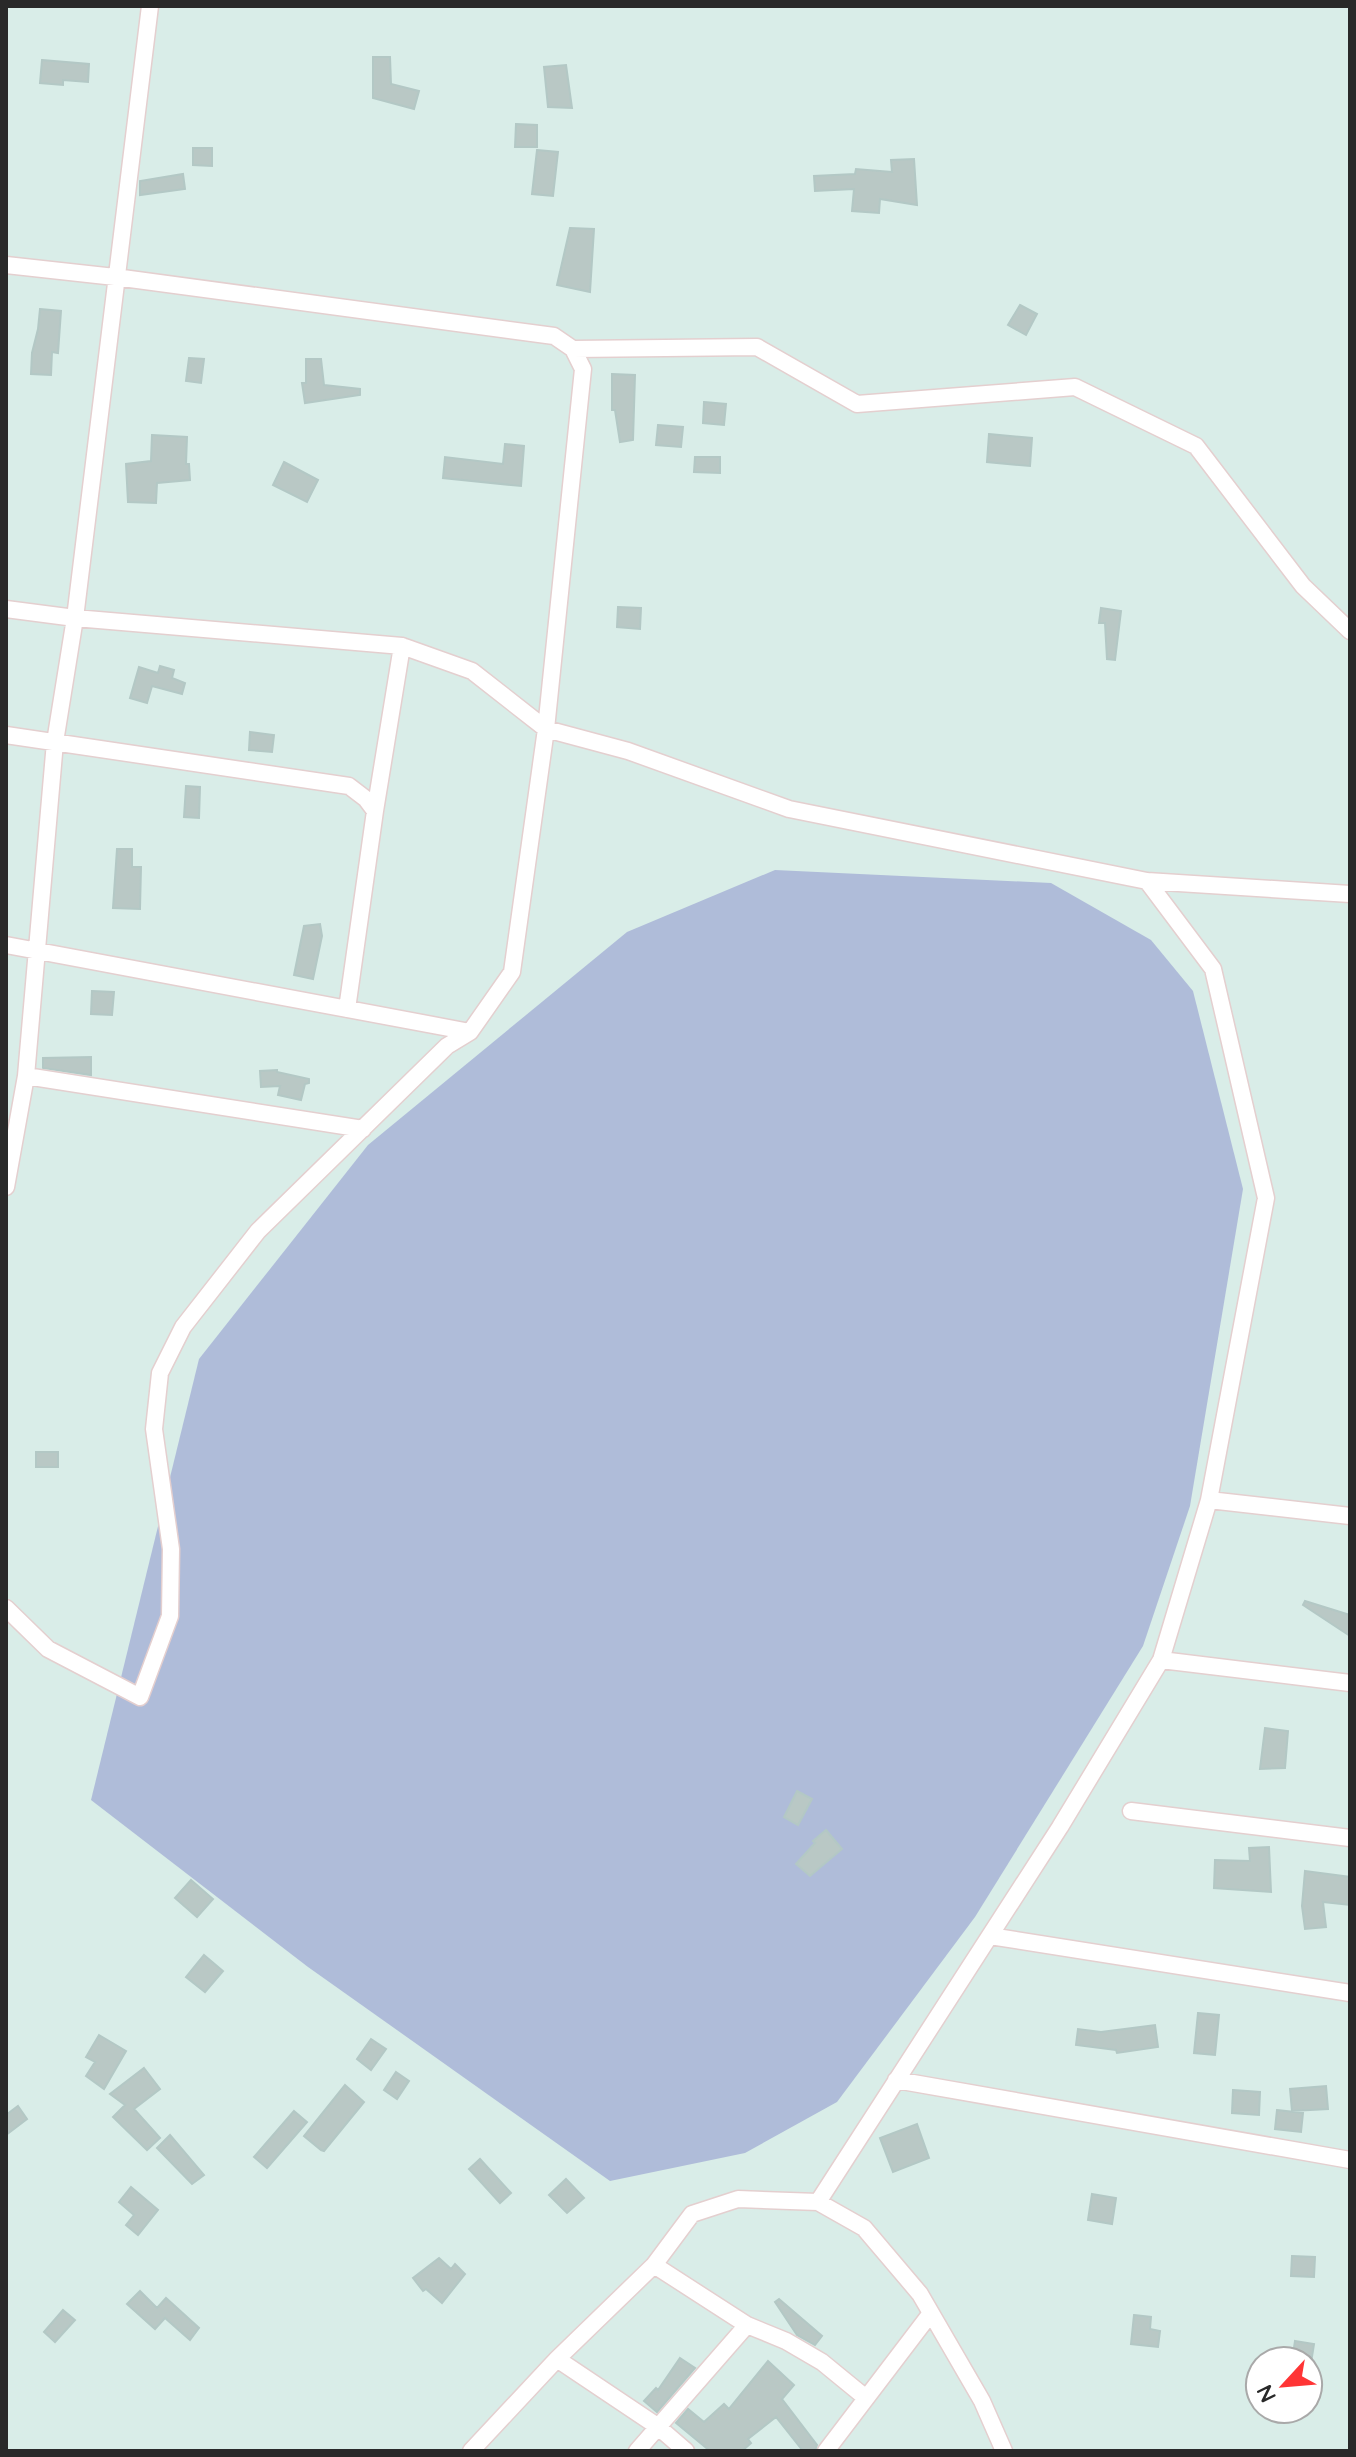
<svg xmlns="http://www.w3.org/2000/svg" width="1356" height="2457" font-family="Quicksand,sans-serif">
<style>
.cemetery{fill:#afbcd9}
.building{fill:#b9c8c5;stroke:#b3c8c5;stroke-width:2}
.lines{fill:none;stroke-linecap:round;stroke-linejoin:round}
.street-casing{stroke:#e4cfcf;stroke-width:19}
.street{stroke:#fff;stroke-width:16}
</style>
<rect width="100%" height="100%" fill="#d9ede8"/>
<path class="cemetery" d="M775 870 1051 883 1151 940 1193 991 1243 1189 1190 1506 1143 1646 975 1917 837 2102 745 2153 610 2181 308 1967 91 1800 199 1359 368 1145 627 932Z"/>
<path class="building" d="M373 57H390L391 84 419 91 414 109 373 98Z
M42 60 89 64 88 82 63 80V85L40 83Z
M566 65 572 108 548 107 544 67Z
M516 124 537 125V147H515Z
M193 148H212V166L193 165Z
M537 150 558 152 553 196 532 194Z
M914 159 917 205 880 199 879 213 852 211 854 189 815 191 814 176 855 174 856 169 892 172 891 160Z
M183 174 185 189 140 195V181Z
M570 228 594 229 590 292 557 285Z
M1020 305 1037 314 1026 335 1008 325Z
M40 309 61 311 58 353 52 352 51 375 31 374 32 353 38 329Z
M189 358 204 359 201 383 186 381Z
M306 359H321L324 385 360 389V395L305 403 302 383H306Z
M612 374 635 375 633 440 620 442 615 410H612Z
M704 402 726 404 724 425 703 423Z
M658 425 683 427 681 447 656 445Z
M989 434 1032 438 1030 466 987 462Z
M152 435 187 437 186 464H189L190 480 157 483 156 503 128 502 126 464 151 461Z
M505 444 524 446 521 486 443 478 445 457 503 464Z
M695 457H720V473L694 472Z
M284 462 318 480 307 502 273 485Z
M618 607 641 608 640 629 617 627Z
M1101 608 1121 611 1115 660 1107 659 1105 623H1099Z
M160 666 174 670 172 678 185 683 182 694 152 686 147 703 130 698 139 667 158 673Z
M250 732 274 735 272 752 249 750Z
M186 786 200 787 199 818 184 817Z
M117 849H132V867H141L140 909 113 908Z
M320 924 322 936 313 979 294 975 304 926Z
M92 991 114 992 112 1015 91 1014Z
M91 1057V1075L43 1068V1058Z
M277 1070V1072L309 1079V1083L305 1084 301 1100 278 1095 280 1086 261 1087 260 1071Z
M36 1452H58V1467H36Z
M1305 1601 1350 1615V1636L1303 1605Z
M1265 1728 1288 1731 1285 1768 1260 1769Z
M797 1791 812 1799 798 1825 784 1817Z
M826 1830 842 1849 810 1876 796 1864 815 1843 813 1841Z
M1269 1847 1271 1892 1214 1888 1215 1860 1250 1861 1249 1848Z
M1305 1871 1350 1877V1905L1323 1902 1326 1927 1305 1929 1302 1906Z
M191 1880 213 1899 197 1917 175 1898Z
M204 1955 223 1971 205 1992 186 1977Z
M1198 2013 1219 2015 1215 2055 1194 2053Z
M1155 2025 1158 2047 1117 2053 1116 2050 1076 2045 1078 2029 1101 2032Z
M99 2035 126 2051 104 2089 86 2076 95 2062 86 2057Z
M371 2039 386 2049 371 2070 357 2059Z
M144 2068 160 2089 134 2109 160 2138 147 2150 113 2117 125 2105 110 2094Z
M396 2072 409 2081 397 2099 384 2090Z
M345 2085 364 2102 324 2151 321 2150 304 2136Z
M1326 2086 1328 2109 1292 2111 1290 2089Z
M1233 2090 1260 2092 1259 2115 1232 2113Z
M18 2106 27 2119 6 2135V2115Z
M1277 2110 1303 2113 1301 2132 1275 2129Z
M294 2111 307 2122 267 2168 254 2157Z
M917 2124 929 2158 893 2172 880 2138Z
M170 2135 204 2175 192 2184 157 2148Z
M480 2159 511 2193 500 2203 469 2169Z
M566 2179 584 2198 567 2213 549 2195Z
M131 2187 158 2210 138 2235 126 2225 134 2215 119 2202Z
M1092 2194 1116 2198 1112 2224 1088 2220Z
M1292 2256 1315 2257 1314 2277 1291 2276Z
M439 2258 451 2269 455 2264 465 2274 442 2303 426 2289 423 2291 413 2278Z
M140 2291 157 2308 166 2298 199 2328 190 2340 165 2318 155 2329 127 2304Z
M779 2299 822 2336 815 2345 797 2335 775 2302Z
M63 2310 75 2320 55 2342 44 2332Z
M1134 2315 1151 2317 1150 2329 1160 2331 1158 2347 1131 2344Z
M1295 2341 1314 2344 1311 2363 1292 2361Z
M680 2358 695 2368 657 2412 644 2401 656 2388 658 2390Z
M768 2361 794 2385 782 2399 817 2445 815 2451H803L776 2417 748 2439 751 2443 742 2451H710L676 2423 688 2409 704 2422 724 2404 729 2409Z"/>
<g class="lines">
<defs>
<path id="street" d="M6 265 115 277 554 336 573 349 583 369 546 729 512 972 470 1032 447 1046 258 1231 183 1327 160 1373 154 1429 171 1549 170 1616 140 1697 48 1649 6 1608
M573 349 757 347 857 404 1075 387 1196 446 1303 586 1350 631
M6 609 75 618 402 646 472 671 546 729 628 751 789 809 1147 881 1350 894
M6 735 349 786 366 799 375 811 347 1009
M375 811 402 646
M6 945 470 1032
M26 1076 363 1129
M6 1187 26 1076 55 742 75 618 150 6
M1209 1500 1350 1516
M1161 1660 1350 1683
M1131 1811 1350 1838
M990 1936 1350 1993
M896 2080 1350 2160
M818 2202 1060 1827 1161 1660 1209 1500 1266 1198 1213 969 1147 881
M654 2265 747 2325 786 2341 822 2362 866 2398
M557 2359 657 2426 686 2451
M471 2451 557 2359 654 2265 692 2214 738 2199 818 2202 864 2228 920 2294 982 2401 1004 2451
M637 2451 747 2325
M826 2451 931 2313"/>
</defs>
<use href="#street" class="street-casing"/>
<use href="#street" class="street"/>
</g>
<rect width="1356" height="2457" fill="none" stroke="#292929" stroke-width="16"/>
<g transform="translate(1284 2385) rotate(244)"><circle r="38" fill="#ffffff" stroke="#a9a9a9" stroke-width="2"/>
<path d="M0-6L14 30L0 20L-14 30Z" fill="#ff3536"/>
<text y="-12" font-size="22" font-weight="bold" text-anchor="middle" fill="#292929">N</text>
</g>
</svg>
